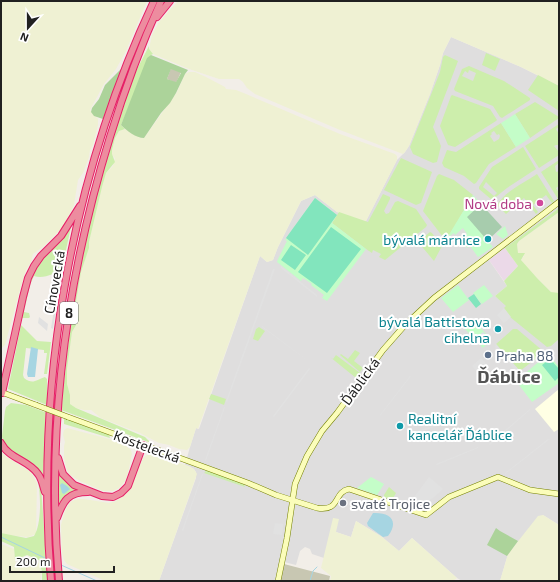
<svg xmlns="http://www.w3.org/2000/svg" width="560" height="582" font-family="'Exo 2',sans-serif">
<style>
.residential{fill:#dfdede}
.industrial{fill:#ebd9e8}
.education{fill:#ffffe4}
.construction{fill:#c8c7b2}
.farmland{fill:#eff1d3}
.grass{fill:#cdeeac;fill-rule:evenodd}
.forest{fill:#acd39a;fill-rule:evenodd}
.cemetery{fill:#a7ccad}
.park{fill:#c4fdc8}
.pitch{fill:#82e5bd}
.parking{fill:#e1e1e1}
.plaza{fill:#dcdce8}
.water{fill:#a6d5e2}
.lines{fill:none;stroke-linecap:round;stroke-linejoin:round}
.stream{stroke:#a6d5e2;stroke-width:1}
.secondary-casing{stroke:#748100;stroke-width:6}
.highway-casing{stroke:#e61f66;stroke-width:8}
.secondary{stroke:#fbfdba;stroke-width:5}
.highway{stroke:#ed8c9f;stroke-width:6}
.secondary-bridge-casing{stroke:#748100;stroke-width:6;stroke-linecap:butt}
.secondary-bridge{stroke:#fbfdba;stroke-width:5}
.hotel-dot{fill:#d1479c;stroke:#fff;stroke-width:1.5}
.culture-dot{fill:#0f9aa8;stroke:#fff;stroke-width:1.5}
.service-dot{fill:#5c6f8a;stroke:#fff;stroke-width:1.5}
.worship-dot{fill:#6b7280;stroke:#fff;stroke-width:1.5}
.labels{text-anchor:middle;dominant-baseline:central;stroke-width:4;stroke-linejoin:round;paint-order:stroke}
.shield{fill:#fff;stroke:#646464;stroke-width:1}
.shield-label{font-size:13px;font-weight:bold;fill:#212121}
.hotel-label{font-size:14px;fill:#b23c85;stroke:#fff;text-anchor:end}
.culture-label{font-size:14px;fill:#0d838f;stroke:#fff;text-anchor:end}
.street-label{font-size:14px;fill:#212121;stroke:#fff}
.service-label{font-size:14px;fill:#4e5e75;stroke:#fff;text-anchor:start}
.worship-label{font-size:14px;fill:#5b616d;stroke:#fff;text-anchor:start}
.district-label{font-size:18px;font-weight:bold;fill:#545454;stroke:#fff}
</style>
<rect width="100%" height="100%" fill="#f2eee8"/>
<path class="residential" d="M451 37 521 67 559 86V208L489 260 507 286 495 296 559 339V525L543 515 508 554 500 581H462L457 578 412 538 399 551 382 537 356 521 351 537 336 532 334 518 324 558 312 554 310 549 305 547 300 551 296 565 280 561 275 581H159L196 478V472L194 469 185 465 190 447 196 428 199 429 260 256 267 262 273 260 278 247 301 201 315 195 337 212 361 220 366 221 397 160 405 152 409 146 430 94 440 65 443 53Z"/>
<path class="industrial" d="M505 248 518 266 504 281 489 260Z"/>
<path class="education" d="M559 389V429L554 432 535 409Z"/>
<path class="construction" d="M171 68 181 72 176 83 167 79Z
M284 564 330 576 329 581H280Z"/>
<path class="farmland" d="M1 1H147L126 51 116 69 104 84 90 110 98 119V125L93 145 90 150 89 157 83 173 78 180 74 205 63 227 44 246 33 254 31 262 26 270 21 286 5 345 1 349Z
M178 1H559V86L521 67 451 37 443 53 440 65 430 94 409 146 405 152 403 154 340 130 255 94 247 88 243 82 239 79H219L189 69 153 54 149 49 152 35 159 22Z
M189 72H195L206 77 225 87 226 89 236 90 246 94 340 134 395 154 397 156V160L366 221 361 220 337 212 315 195 301 201 278 247 273 260 267 262 260 256 198 429 196 428 190 447 187 450 179 449 169 445 159 443 140 433 101 418 91 410H84L76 408 70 404V395L67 384V369L72 332 79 320 76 302 81 272 89 248V242L102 187 106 173 113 166 115 158 112 155V150L115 138 119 131 125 129 141 138H144L177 92 185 74Z
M559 212V293H554L551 292 527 268 521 260 524 256 518 253 517 244 519 241Z
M67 428 109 439 125 445 131 450 132 454 128 473 125 481 119 488 113 491H103L80 481 70 475 67 470 64 458V446L65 442 63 435 64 430Z
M1 452 7 457 31 472 37 483 36 534 28 537 7 535 1 533Z
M147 455H154L189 466 194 469 197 474 159 581 103 580 67 564 64 560 62 553 61 525 65 511 68 505 72 501 78 499H84L109 503 116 501 127 493 132 485 143 458Z
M543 515 559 525V581H500L508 554 538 516Z
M333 518 339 519 336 532 351 537 356 521 382 537 399 551 412 538 457 578 453 581H330L331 576 321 568Z
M1 544 14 549 16 566 28 560 36 561 40 564 42 572 40 581H1Z"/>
<path class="grass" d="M149 46V49L153 54 151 55 121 125 125 129 119 131 115 138 112 150V154L115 162 106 173 102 187 89 242V248L81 272 76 302 79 320 72 332 67 369V384L70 395V404L76 408 145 437 151 443 61 410 71 320 86 239 92 212 118 121 135 73Z
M486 53 500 59 495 71 482 65Z
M445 55 458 61 433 127 441 146 437 162 433 163 413 154 410 147 440 72 443 57Z
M469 66 504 81 530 98V100L502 118 500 117 493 106 455 91 454 89 462 69ZM469 70 476 73 473 81 462 76 465 71 468 73Z
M538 75 559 86V111L528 90Z
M452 95 490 109 497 120 496 121 455 147 448 145 440 126 451 96Z
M535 102 559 117V118L530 138 515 114Z
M501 123 516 147 489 164 476 183 474 184 464 176 444 167 442 163 447 150 456 152ZM494 131 497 135 499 134 500 136 499 139 494 142 490 136 492 134 491 133Z
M559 124V127L556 129 559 134V145H556L554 146 559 152V155L539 168 525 146Z
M523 147 536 169 507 188 492 200 479 189V187L492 167ZM486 182 497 193 494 196 483 187Z
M401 158 432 172 421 203 416 205 384 190Z
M559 160V163L555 166 556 172 559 171 558 169 559 168V186L556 188 559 193V198L558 199 541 172Z
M439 174 454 180 473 195 446 241 423 211 437 176Z
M537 174 554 201 552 203 546 195 533 205 538 212 536 214 524 198 506 214 497 205C505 191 524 183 537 174ZM505 200 511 207 506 211 500 204Z
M383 194 390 197V199L384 211 386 214 389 213 395 202 398 201 416 209 427 225 426 227 385 260 379 257 381 254 373 250 372 253 366 249 332 223 339 212 368 222Z
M559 208V212L519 241 517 244 518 253H525L521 260 537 278 551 292 559 293V339L551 346 547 347 510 317 504 308 506 306 495 296 507 286 504 281 518 266 505 248Z
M71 227 62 268C56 274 43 279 34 276L30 285 24 312 29 313 30 317 29 318H21C24 303 26 283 34 270 44 254 60 242 71 227Z
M430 232 432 233 442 246 434 261 418 242Z
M21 325 37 341 51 342 47 374H44L47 353H44V350L26 348 23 375 24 378C33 385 36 380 45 377L47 379V405L8 389Z
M259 327 265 331 258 341 253 339 256 329Z
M513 329H517L543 351 542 354 520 371 496 344Z
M355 350 360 353 354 361 363 368 360 372 340 355 341 354 348 359Z
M336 355 360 373 356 378 330 357 333 359Z
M211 394 226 399 224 405 209 399Z
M11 403 26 405 47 413 43 476 36 466 8 450 3 443 2 436 5 411 6 407Z
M64 418 109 435 110 438 64 424Z
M58 470 66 482 79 489 67 494 59 503Z
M207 470 244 484 245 487 204 473Z
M37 477 41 487 48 581H42V572L39 560 27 555 15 560 14 547 1 541V533L26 538 34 536C42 524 41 491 37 477Z
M389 487 396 493 392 500 384 497V495Z"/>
<path class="forest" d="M151 55 188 70 185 74 176 93 170 103 161 113 144 138C136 138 127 131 121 125L147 58ZM171 69 181 73 176 82 167 79Z
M123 67 103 119 94 116 91 112 92 108 99 99 105 85Z
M496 528 500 531 518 541 507 556 487 545Z"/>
<path class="cemetery" d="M481 204 502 227 487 241 466 217Z"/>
<path class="park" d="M515 114 530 138 516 147 501 123Z
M473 195 481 204 467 217 493 247 478 257 470 246 467 248 466 246 469 244 464 237 467 234 463 228 455 235 454 233 447 238Z
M315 198 337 215 332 223 366 249 327 301 322 298 324 295 311 285 312 284 303 278 301 281 277 262 278 259 287 241 285 240Z
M505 226 508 235 503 239 496 234Z
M458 285 469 300 453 312 441 298Z
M484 285 493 296 482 304 473 293Z
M471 319 474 320 491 340 483 348 464 328V324Z
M548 354 559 367V383L532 402 516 381Z
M371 477 384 484 377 495 357 488Z"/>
<path class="pitch" d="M315 198 337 215 308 255 286 238Z
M331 227 361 249 327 293 298 272Z
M291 245 306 255 295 270 281 260Z
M474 294 481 304 476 308 468 298Z
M550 359 559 369V377L555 381 542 365Z"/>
<path class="parking" d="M281 266 317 295V297L281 268Z
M273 269H275L227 402 226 401Z
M56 298H58L53 329 51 328Z
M504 308 511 317 504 323 497 315Z
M39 317 48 324 47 331 38 323Z
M446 317 455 327 449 333 439 323Z
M262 326 311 363 262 327Z
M496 344 518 369 517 372 495 348Z
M481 358 489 367 480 375 472 366Z
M309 368 310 369 274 417 273 416Z
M410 376H411L380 416V415Z
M224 407H225L206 461 205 460Z
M530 409V410L490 445 489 444Z
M460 418V419L419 432 413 437 412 436 417 431Z
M548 439H550L505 474V473Z
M478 447V448L437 465 436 464Z
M202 474H203L183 531 182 530Z
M429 477 443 489 433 498 424 503 412 500Z
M275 523 283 524 282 535 273 534Z"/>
<path class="plaza" d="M483 332 489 339 482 345 476 339Z"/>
<path class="water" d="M31 347 38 349 35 377H28L27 374Z
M62 483 67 486 70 489 64 494 62 493 60 485Z
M373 513C389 512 400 520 388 536L383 537 368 526 367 523Z"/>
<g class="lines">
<path class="stream" d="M1 537 47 559
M61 565 97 581
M310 581 313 571 317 567"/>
<defs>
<path id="secondary" d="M1 392 36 405
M68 417 248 483 276 495 317 508C341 512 333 492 349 489L426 515 449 497 498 477 530 490 559 494
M278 581 287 538 295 484 307 456 322 431 337 413 383 350 405 325 434 298 559 202"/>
<path id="highway" d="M157 17 170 1
M2 393 23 297 28 278 34 266 41 256 61 236 80 206
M1 443C9 459 29 460 38 474 42 479 43 486 45 492
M58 458 63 474 74 485 102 496 113 497 121 493 128 486 143 445
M57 518C63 501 68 492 88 492
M51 581C35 384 70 180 154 1
M59 581C46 431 66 280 110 137 124 91 141 45 161 1"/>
</defs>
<use href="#secondary" class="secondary-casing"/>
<use href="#highway" class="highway-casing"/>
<use href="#secondary" class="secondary"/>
<use href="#highway" class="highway"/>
<defs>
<path id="secondary-bridge" d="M36 405 68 417"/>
</defs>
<use href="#secondary-bridge" class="secondary-bridge-casing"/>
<use href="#secondary-bridge" class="secondary-bridge"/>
</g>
<circle class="hotel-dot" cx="540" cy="203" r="4"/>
<g class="culture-dot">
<circle cx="488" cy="239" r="4"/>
<circle cx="498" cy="329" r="4"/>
<circle cx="400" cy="426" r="4"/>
</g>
<circle class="service-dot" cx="488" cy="355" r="4"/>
<circle class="worship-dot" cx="343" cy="503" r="4"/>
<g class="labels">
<rect class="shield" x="60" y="302" width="18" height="22" rx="3"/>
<g class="shield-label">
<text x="69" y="313">8</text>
</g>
<g class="hotel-label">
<text x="532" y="203">Nová doba</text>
</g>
<g class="culture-label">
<text x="480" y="239">bývalá márnice</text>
<text x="490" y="321">bývalá Battistova<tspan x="490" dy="16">cihelna</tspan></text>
<text x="408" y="418" text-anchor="start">Realitní<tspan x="408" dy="16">kancelář Ďáblice</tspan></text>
</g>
<g class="street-label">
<text transform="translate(54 282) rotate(-80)">Cínovecká</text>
<text transform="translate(360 381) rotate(-54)">Ďáblická</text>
<text transform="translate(147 446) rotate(20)">Kostelecká</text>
</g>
<g class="service-label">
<text x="496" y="355">Praha 88</text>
</g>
<g class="worship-label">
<text x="351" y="503">svaté Trojice</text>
</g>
<g class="district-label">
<text x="509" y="376">Ďáblice</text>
</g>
</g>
<rect width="560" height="582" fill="none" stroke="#212121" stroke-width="4"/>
<g transform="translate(28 28) rotate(201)" stroke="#ffffff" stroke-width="3" paint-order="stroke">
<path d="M0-3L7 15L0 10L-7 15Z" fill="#212121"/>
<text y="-6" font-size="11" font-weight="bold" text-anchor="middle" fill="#212121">N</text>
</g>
<path d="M10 566v6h104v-6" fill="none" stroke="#212121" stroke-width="2"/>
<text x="16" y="566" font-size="12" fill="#212121" stroke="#ffffff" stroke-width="3" paint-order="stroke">200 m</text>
</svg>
